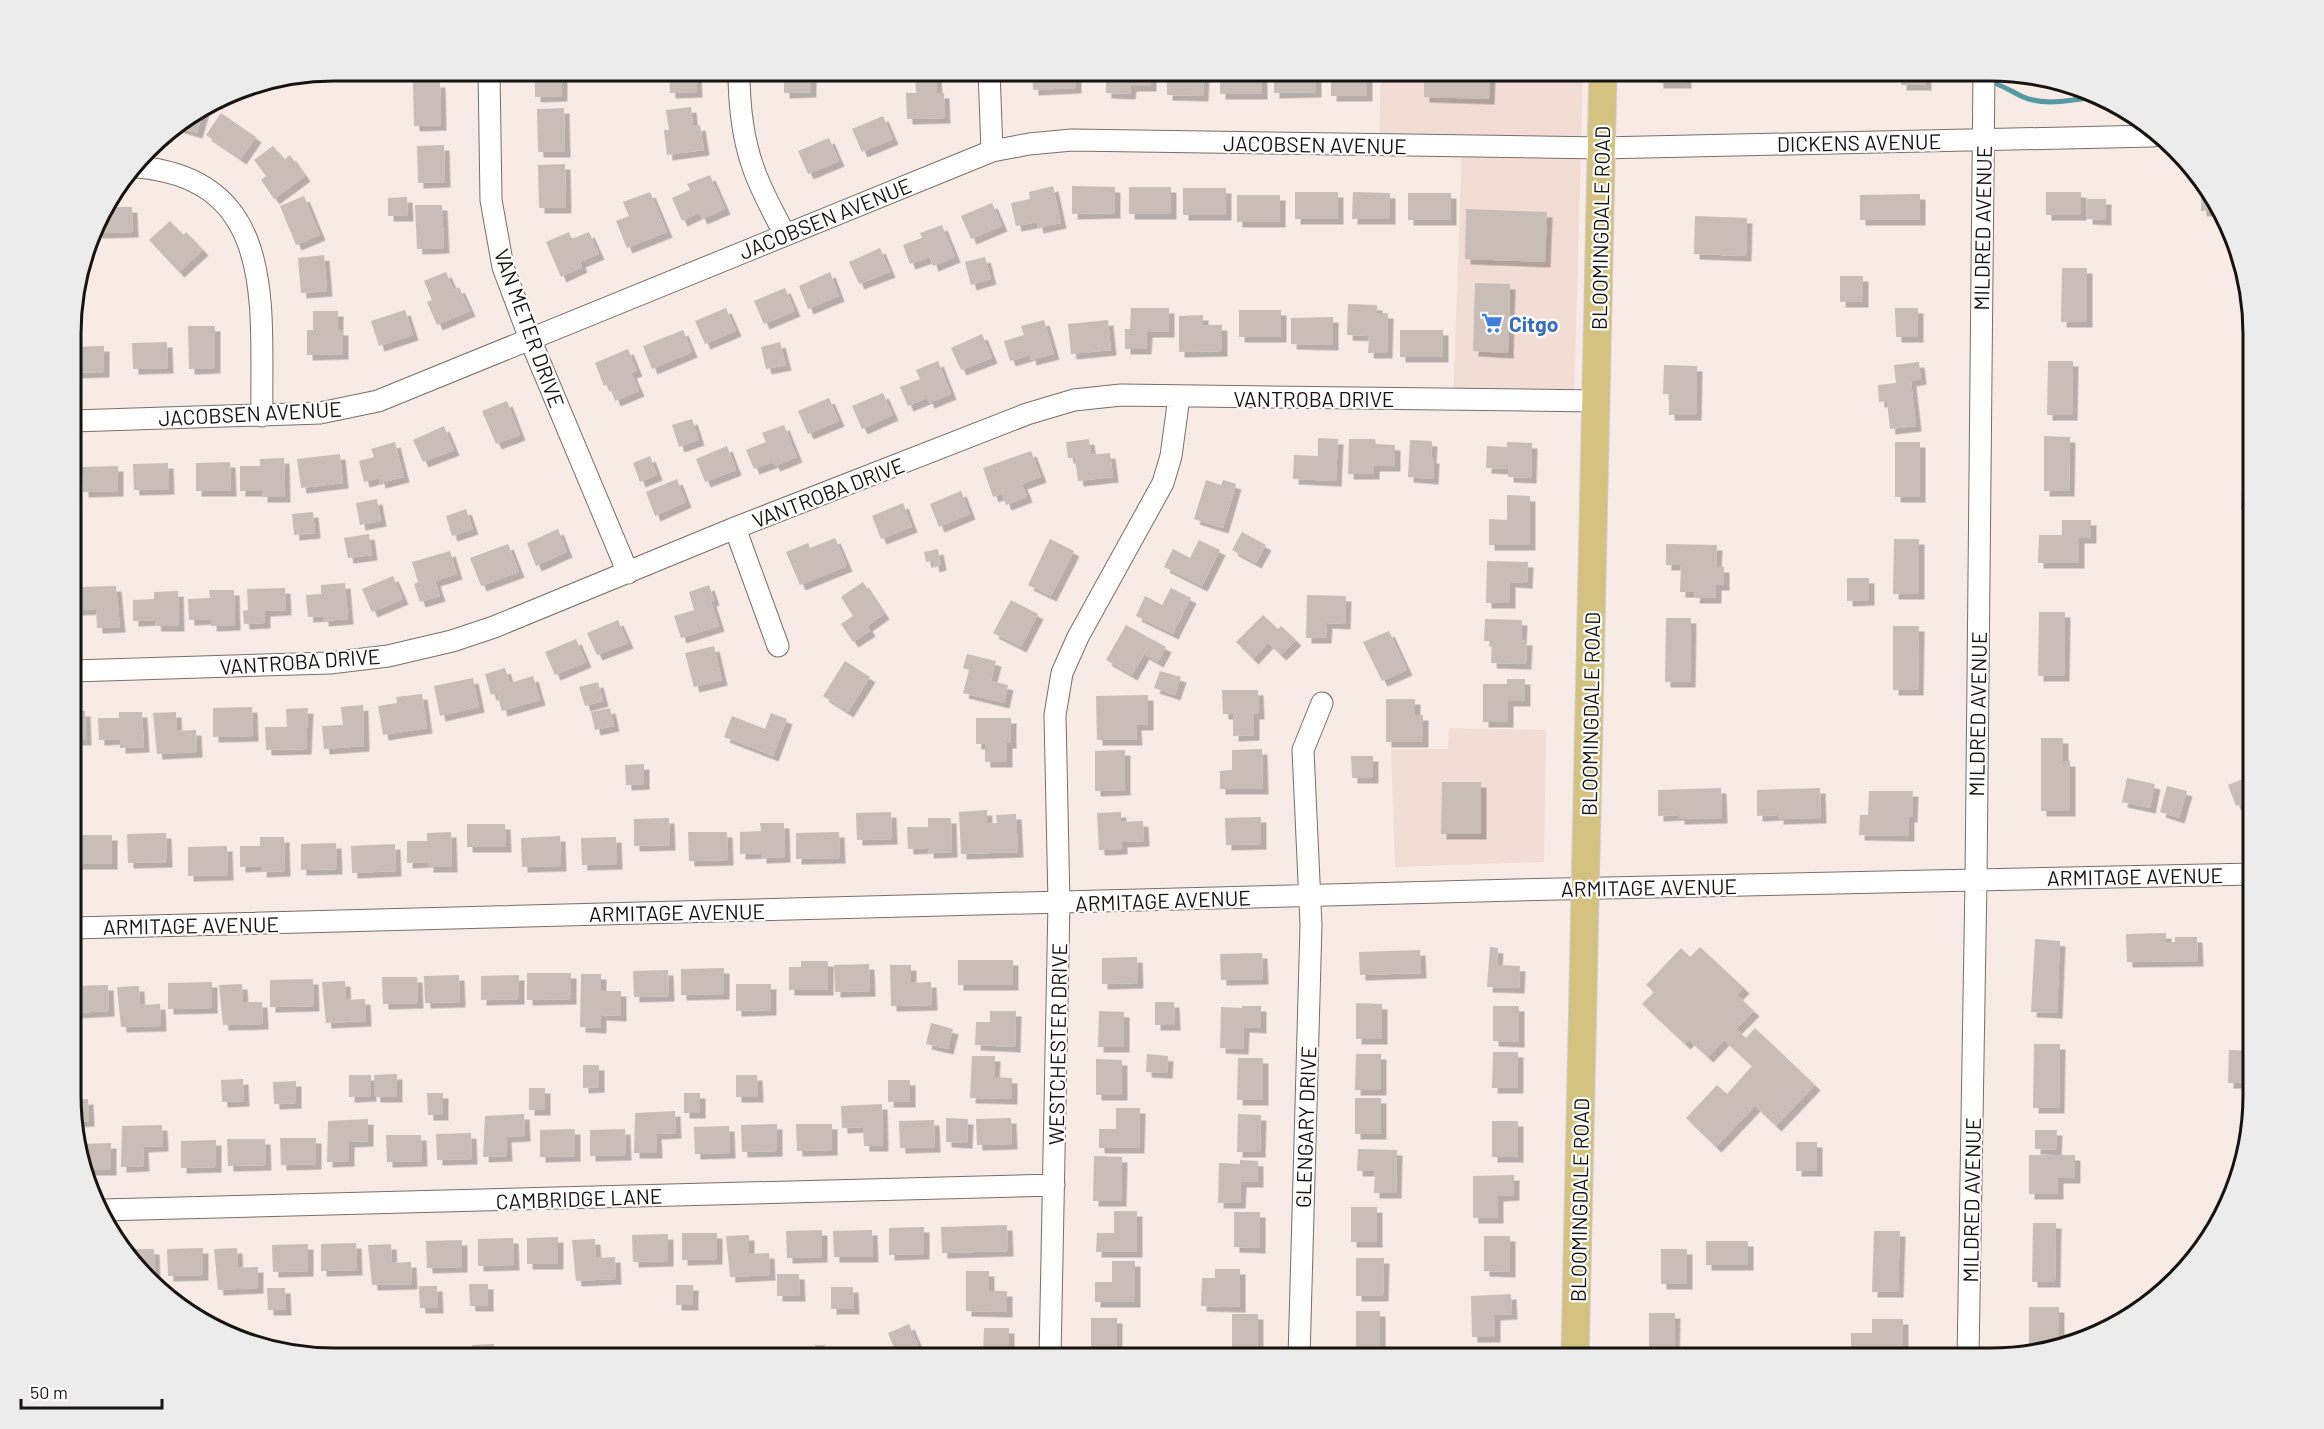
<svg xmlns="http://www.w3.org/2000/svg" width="2324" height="1429" font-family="Barlow,sans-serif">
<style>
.built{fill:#f1ddd3}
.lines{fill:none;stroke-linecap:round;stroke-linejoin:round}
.stream{stroke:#5599a2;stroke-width:5}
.building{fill:#c9bdb7;filter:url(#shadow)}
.minor-casing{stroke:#796e68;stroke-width:23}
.major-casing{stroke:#cccbcb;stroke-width:29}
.minor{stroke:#fff;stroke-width:21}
.major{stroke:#d3c280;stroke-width:27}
.labels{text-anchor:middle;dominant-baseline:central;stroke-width:4.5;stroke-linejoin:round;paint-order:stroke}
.street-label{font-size:21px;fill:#171311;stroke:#fff}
.shop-label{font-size:21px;font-weight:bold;fill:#366cbe;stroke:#fff;text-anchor:start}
.rim{fill:none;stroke:#171311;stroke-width:3}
</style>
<defs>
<filter id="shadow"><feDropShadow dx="5.5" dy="5.5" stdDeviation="0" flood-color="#0004"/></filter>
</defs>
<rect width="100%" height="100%" fill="#f8ebe5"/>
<path class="built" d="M1381 71H1583L1574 405 1453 400 1462 147 1379 146Z
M1449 728 1546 730 1544 862 1395 867 1391 749H1448Z"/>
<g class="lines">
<path class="stream" d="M1994 83C2005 87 2011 91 2021 96 2043 107 2075 100 2098 96"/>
</g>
<path class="building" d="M535 71H562V96L535 97Z
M669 71H696L697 92 670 93Z
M784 71H811V92L784 93Z
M1032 71H1076V88L1033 90Z
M1106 71H1151V86H1131L1130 94 1106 93Z
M1167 71H1204L1203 96 1167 95Z
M1220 71H1262V94H1220Z
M1274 71H1316V92L1274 93Z
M1331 71H1367V96H1331Z
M1424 71H1490L1489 99 1424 97Z
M1658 71H1711V74H1686V83H1658Z
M1902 71H1926V85H1901Z
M936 73 937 93H944L945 118 907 119 906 93H916L915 74Z
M413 82H440L441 125 414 126Z
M691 107 693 126 700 125 704 150 667 155 664 130H669L666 110Z
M564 108 565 152H538L537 109Z
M204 109 197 133 176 127 193 115Z
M221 113 256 137 241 159 206 135Z
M883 116 893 139 862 152 852 129Z
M829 138 839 161 808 174 798 151Z
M444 145 445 182 418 183 417 146Z
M273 146 284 160 290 155 305 176 274 199 261 180 266 176 254 160Z
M565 164 566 208H539L538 165Z
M710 175 725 209 702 219 699 213 682 221 672 198 690 190 687 184Z
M1053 186 1061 223 1038 228 1037 222 1016 226 1011 203 1030 199 1029 192Z
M1072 186 1115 187V213L1072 214Z
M2201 186H2207L2209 188 2220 210 2201 211Z
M1129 187H1171V214H1129Z
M1183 188H1226V215H1183Z
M650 192 667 232 627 248 616 221 629 216 623 202Z
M1295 192H1338V219H1295Z
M1353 192 1390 193V219H1352Z
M2046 192H2081V215H2046Z
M1408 193H1451V220H1408Z
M1920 194V220H1860V195Z
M1237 195H1280V222H1237Z
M304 196 320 235 296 245 280 206Z
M407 197 408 216H388V198Z
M2087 199H2106V220L2087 219Z
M992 203 1002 226 971 239 961 216Z
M415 205H442L444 248 417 249Z
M106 207H132L133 232 97 233 98 217Z
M1466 209 1547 212 1545 262 1465 259Z
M1695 216 1747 218 1746 256 1694 254Z
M170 221 183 235 186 232 203 250 179 272 149 240Z
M942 225 955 257 933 266 930 257 910 264 903 245 922 238 920 233Z
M569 232 572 239 589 232 599 254 580 262 582 267 561 277 546 242Z
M880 248 890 272 859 284 849 262Z
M324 255 327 291 301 293 298 258Z
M985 257 991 279 971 285 965 262Z
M2062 268H2087V322H2061Z
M446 272 454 290 459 287 470 311 437 325 427 302 432 300 424 281Z
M830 272 839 296 808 309 799 286Z
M1840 276H1863V302H1840Z
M1475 283 1510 284 1508 353 1473 351Z
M785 288 795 311 764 324 754 301Z
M1348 304 1377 305V313H1388L1387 353H1368L1369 336 1347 335Z
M726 308 736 331 705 344 695 321Z
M1131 308H1169V332H1147L1146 349H1125V329H1130Z
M1895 308H1918V337H1896Z
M405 310 413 335 379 346 371 321Z
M1239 310H1281V337H1239Z
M313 311H338V330H343V354L307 355V330H313Z
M1203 315V325H1222V351L1179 352V316Z
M1333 317V345L1291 344V318Z
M1044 320 1054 354 1031 360 1030 355 1010 361 1004 341 1024 335 1021 326Z
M1108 320 1111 350 1071 354 1068 324Z
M188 326H215V368L189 369Z
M683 330 692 352 652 369 643 346Z
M1400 330H1443V357H1400Z
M982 334 992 358 961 370 951 348Z
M167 342 168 368 133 369 132 343Z
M780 342 786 365 766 369 761 347Z
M104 346V372L73 373V347Z
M628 349 637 371 631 373 639 391 615 401 609 384 604 386 595 363Z
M938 361 951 394 929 403 927 398 908 406 900 387 920 379 916 370Z
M2048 361H2073L2072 415H2047Z
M1919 362 1921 379 1911 381 1916 426 1890 429 1887 401 1879 402 1878 385 1896 383 1894 365Z
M1664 365 1697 366 1696 415H1669V394H1663Z
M883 393 893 415 862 429 852 406Z
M829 398 839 421 808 434 798 411Z
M507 401 520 435 496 444 482 411Z
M692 419 699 440 679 447 672 425Z
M784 425 797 457 775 466 773 462 754 469 746 450 766 442 762 433Z
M444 426 454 450 423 462 413 440Z
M2044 436 2070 437 2069 491H2044Z
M1318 438 1338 439 1336 481 1293 479 1294 455 1318 456Z
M1089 439 1091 455 1110 453 1113 477 1078 481 1075 458H1068L1066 442Z
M1349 439H1375L1376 444 1395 445V466H1374V474H1348Z
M1410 440 1432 441 1431 458H1434L1433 479 1408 477Z
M395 442 404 477 380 483 379 478 364 482 359 461 374 457 371 449Z
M1507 442 1532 443 1531 478 1508 477V469L1486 468 1487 446 1507 447Z
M1895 442H1920V497H1895Z
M727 446 736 470 705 482 696 459Z
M1031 451 1041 477 1022 484 1027 497 1006 505 1002 494 993 497 983 468Z
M340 454 343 483 301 488 297 459Z
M650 456 657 475 640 482 633 463Z
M284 458 285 497H262V491H240V466H260V459Z
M230 462 231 491H196V463Z
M168 463 169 489 134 490 133 464Z
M118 466V491L83 492 82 467Z
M677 479 686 502 655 516 646 492Z
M1206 480 1221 485 1223 480 1236 484 1223 528 1194 519Z
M2242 485H2253V510H2241Z
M961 491 970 514 939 527 930 504Z
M1507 495 1530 496V545H1489V519L1507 520Z
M377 499 381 521 360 525 356 503Z
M903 503 912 527 881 539 872 516Z
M466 509 473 529 452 536 446 516Z
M313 512 315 533 294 535 292 514Z
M2062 520H2091V538H2079V563H2038L2039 535H2062Z
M558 529 567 552 536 566 527 543Z
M1242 532 1266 545 1256 563 1232 550Z
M369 534 372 555 348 558 344 538Z
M835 538 847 566 800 585 786 552 808 543 810 548Z
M1050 539 1074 551 1051 596 1028 585Z
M1894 539H1919V594H1893Z
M1199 540 1220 550 1202 586 1164 567 1173 549 1190 558Z
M508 544 519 572 481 586 470 558Z
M1666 544 1717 545 1716 567H1724V585H1716V598H1694L1695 592H1680L1681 565H1666Z
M938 549 941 565 934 567 933 561 926 562 924 552Z
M450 551 457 574 435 581 440 596 420 602 414 584 418 582 412 562Z
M1487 561 1528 562 1527 583 1510 582V603H1486Z
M393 576 403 599 372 612 362 589Z
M1847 578H1869V600L1847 601Z
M863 582 884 614 867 626 870 631 853 642 841 624 853 616 841 597Z
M345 583 348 619 323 621V616L308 617 306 595 321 594V585Z
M709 585 714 600 711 601 719 626 681 638 674 616 694 610 689 592Z
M116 586 120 627 97 628 96 609 77 610 76 587Z
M285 588 286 610 265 611V623L244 624 243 611 248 610 247 589Z
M1171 588 1191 598 1173 634 1136 616 1145 596 1162 605Z
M209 590H234L235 625 211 626V619L189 620 188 599 210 598Z
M178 591 179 626H156L155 620 133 621V600L154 599V592Z
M1307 595 1346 596 1345 624 1327 623 1326 638H1306Z
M1011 600 1038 614 1021 647 993 633Z
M2248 602H2253V621L2247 620Z
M2039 612H2065L2064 676H2038Z
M1263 615 1278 629 1281 626 1296 640 1281 655 1268 643 1253 659 1236 642Z
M1666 618H1691L1690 682H1665Z
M1485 619 1522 620 1521 640H1527L1526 664 1491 663 1492 641H1484Z
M618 620 628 643 597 655 587 633Z
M1126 625 1166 647 1158 662 1144 654 1132 675 1106 660Z
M1893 626H1919L1918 690H1893Z
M1389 631 1407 670 1382 681 1363 642Z
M576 639 586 662 555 675 545 652Z
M714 646 722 680 694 687 685 653Z
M967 654 996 661 991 681 1008 685 1004 703 963 693 969 670 963 668Z
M845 661 870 677 848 712 823 696Z
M505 668 510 683 533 676 540 700 502 711 497 693 491 695 485 674Z
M1160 671 1181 677 1175 695 1154 688Z
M473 678 479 707 440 716 434 686Z
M1507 679H1525V701H1508V722H1483V684H1507Z
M598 682 603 701 585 706 579 687Z
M1222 690H1258L1259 714H1254V735L1233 736V714H1223Z
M422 694 427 728 383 735 378 706 397 703 396 697Z
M1148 695V725H1136L1137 740H1097L1096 696Z
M1386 699H1415V715H1423V742H1386Z
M363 705 364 746 324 749 322 726 343 725 341 707Z
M252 707 253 736 213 737V708Z
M308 708 306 749 266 750 265 727H287L286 709Z
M610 708 614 726 595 730 591 712Z
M73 711H85L86 740H73Z
M119 712H142L144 747 120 748V739L99 740 98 718H119Z
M176 712 177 731 196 730 197 752 157 754 153 713Z
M771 713 787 719 773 756 724 737 732 716 765 729Z
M976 718H1011V743H1007V762H985V744H976Z
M2041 738H2063V761H2070V811H2041Z
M1262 749 1263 789H1220V771L1232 770V750Z
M1125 750V790L1095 791V751Z
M1351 756H1373V778H1352Z
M644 764V784L626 785 625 765Z
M2253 775V799L2236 806 2228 785Z
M2127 778 2155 784 2150 808 2122 802Z
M1442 782H1481V834H1441Z
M2167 786 2187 791 2179 818 2160 812Z
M1721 788 1722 818 1679 819V815L1658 816V790Z
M1820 788 1821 818 1778 819V815L1757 816V790Z
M1869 791H1913L1912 817H1909V836L1859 835 1860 815H1868Z
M987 810V824L997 823 996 815 1016 814 1018 852 961 854 959 812Z
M891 812 892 839 857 840 856 813Z
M1121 812V822L1143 821 1144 841 1122 842V849L1099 850 1097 813Z
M1261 817V844L1226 845 1225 818Z
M669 818 670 845 634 846V819Z
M928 818H951L952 852 928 853V848L908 849 907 827H928Z
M760 823H784L785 857 761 858V853L740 854V832L761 831Z
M467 824H505L506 847H467Z
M451 832 452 867H428V862L407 863V841H427V833Z
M688 832H727L728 860 689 861Z
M839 832 840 858 796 859V833Z
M166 833 167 862 128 863 127 834Z
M73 835H112V864H73Z
M560 836 561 866 522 867 521 838Z
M260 837H284L285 871 261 872V866L240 867V846H260Z
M616 837 617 864 582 865 581 838Z
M336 843 337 869 301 870V844Z
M395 844 396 871 352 873 351 846Z
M227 846 228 875 188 876V847Z
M2166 933V942H2175V937H2197L2198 961 2127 962 2126 934Z
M2035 939 2060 941 2057 1013 2031 1012Z
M1490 947 1498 948 1497 965 1520 966 1519 988 1487 987Z
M1700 947 1744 988 1737 995 1754 1011 1736 1029 1746 1038 1755 1028 1815 1085 1776 1126 1755 1106 1716 1147 1686 1118 1717 1085 1727 1094 1752 1066 1724 1040 1708 1057 1689 1040 1685 1044 1642 1004 1654 992 1646 985 1681 948 1690 957Z
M1420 950 1421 973 1360 975 1359 952Z
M1262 953 1263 979 1221 980 1220 954Z
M1137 957 1138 983 1102 984V958Z
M958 960H1013V985H958Z
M801 961H828V990H789V967H801Z
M869 964 870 991 835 992 834 965Z
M890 965H911V983L931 982 932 1005 891 1006Z
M724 968V994L681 995V969Z
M668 970 669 996 634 997 633 971Z
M527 973H571V999L527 1000Z
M581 974H601V991H621V1016L601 1015V1028L580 1027Z
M459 975 460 1002 425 1003 424 976Z
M519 975V999L481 1000V976Z
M382 977H417L418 1003 383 1004Z
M313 979 314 1006 270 1007V980Z
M345 981 346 1000 365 999 366 1021 326 1023 322 982Z
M212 982V1008L168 1009V983Z
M242 984 243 1002H262L263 1024 223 1025 219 985Z
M736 984H771V1010L736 1011Z
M108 985 109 1011 73 1013V986Z
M139 986 140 1005 160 1004 161 1026 121 1027 117 987Z
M1155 1002H1174L1175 1025H1155Z
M1356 1003 1382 1004V1039H1356Z
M1242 1006H1261V1028L1244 1027 1243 1049 1220 1048 1221 1007 1242 1008Z
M1493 1006H1519V1042L1493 1041Z
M990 1011H1016L1015 1047 975 1045 976 1022H990Z
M1099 1011 1124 1012V1047H1098Z
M931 1023 953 1029 948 1049 926 1044Z
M2034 1044H2060L2059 1108H2033Z
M2229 1050 2253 1051V1083H2228Z
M1493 1052H1518V1088H1492Z
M1147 1054 1168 1056 1167 1073 1146 1072Z
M1356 1054H1381V1090H1355Z
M972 1056H995L994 1077 1012 1078V1099L970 1098Z
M1238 1058H1263V1100H1237Z
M1096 1059 1122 1060V1095H1096Z
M583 1065H599V1087L583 1088Z
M397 1074V1097H375L374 1075Z
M349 1075H371V1096L349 1097Z
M736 1075H757L758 1097H736Z
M243 1079 244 1101 222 1102 221 1080Z
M888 1080H910V1102H888Z
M296 1081V1103L274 1104 273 1082Z
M529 1088H545V1110H529Z
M427 1093H443V1115H428Z
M684 1093H700V1113H684Z
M1355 1098H1381V1134H1355Z
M88 1099 89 1121 73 1122V1100Z
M882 1104 883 1146H864L863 1127 842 1128 841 1106Z
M1116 1108H1140L1139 1148H1099V1129H1116Z
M675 1111 676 1133 656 1134 657 1153H634L635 1113Z
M524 1114 525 1136 506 1137 507 1156 483 1157 485 1116Z
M1238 1114 1261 1115 1260 1152H1237Z
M946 1118 968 1119 967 1143 946 1142Z
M1011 1118 1012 1144 977 1145 976 1119Z
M368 1119V1141L349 1142V1161L327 1162 328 1121Z
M934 1120 935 1147 900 1148 899 1121Z
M1492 1121H1518V1157H1492Z
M777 1124V1151L742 1152 741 1125Z
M796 1124H832V1150L797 1151Z
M162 1125 163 1146 143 1147 144 1166 121 1167 122 1126Z
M729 1126 730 1153 695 1154 694 1127Z
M575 1129V1156L540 1157V1130Z
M625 1129 626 1155 590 1156V1130Z
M2035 1130H2057L2056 1150 2035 1149Z
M471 1133 472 1159 437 1160 436 1134Z
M386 1135H421L422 1161 387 1162Z
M280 1138H316V1164L281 1165Z
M227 1139H265L266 1165 228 1166Z
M216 1140V1167L181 1168V1141Z
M1796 1142H1817V1171H1796Z
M111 1143V1170H88L78 1144Z
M1358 1149 1397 1150 1396 1193H1374L1375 1171H1357Z
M2029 1155H2075V1178H2058V1194H2029Z
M1094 1156 1122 1157 1121 1201H1093Z
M1240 1160 1258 1161V1182H1241L1240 1203H1218L1219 1163 1240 1164Z
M1514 1175V1195L1498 1196V1218H1473V1176Z
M1351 1207H1377V1242H1351Z
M1114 1211H1137V1252H1096L1097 1233H1114Z
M1234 1212H1260V1248L1234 1247Z
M2033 1223H2056L2055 1282H2032Z
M1007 1225 1008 1251 942 1253 941 1227Z
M924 1227V1254L889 1255V1228Z
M822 1230V1257L787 1258 786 1231Z
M872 1230 873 1257H834L833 1231Z
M1874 1231H1900L1898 1292H1872Z
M682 1233H717V1259L682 1260Z
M668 1234V1261L633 1262 632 1235Z
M749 1235V1254L769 1253 770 1275 730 1277 726 1236Z
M1484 1236H1510V1272L1484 1271Z
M558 1237V1264H527V1238Z
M513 1238 514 1265 478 1266V1239Z
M595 1239 596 1258 615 1257 616 1279 576 1281 572 1240Z
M462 1240V1267L427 1268 426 1241Z
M1706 1241H1748V1265H1706Z
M356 1243 357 1270 321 1271V1244Z
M308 1244V1271L273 1272 272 1245Z
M391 1244 392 1263 411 1262 412 1284 372 1285 368 1245Z
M203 1248V1275L168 1276 167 1249Z
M237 1248 238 1268 258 1267V1288L218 1290 214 1249Z
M124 1249H154L155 1275 152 1276Z
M1661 1249H1687V1284H1661Z
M1356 1258H1384L1383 1296H1356Z
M1112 1261H1135V1302H1095V1282H1112Z
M1215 1269H1240V1307L1201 1306 1202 1278H1215Z
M966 1271H989V1291H1007V1312L966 1311Z
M777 1274H799L800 1296H777Z
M469 1284H488V1306H470Z
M676 1285H693V1305H676Z
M419 1286H437L438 1308H420Z
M831 1287H853L854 1309H831Z
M267 1288H285L286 1310H268Z
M1511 1294 1512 1314 1495 1315V1337H1472L1471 1296Z
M2029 1307H2059V1342L2029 1351Z
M1356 1311H1380V1351L1356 1350Z
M1649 1313H1675L1674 1358H1649Z
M1232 1314H1258V1358H1232Z
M1091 1318H1117V1354H1091Z
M1872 1319H1903V1358H1851V1333H1872Z
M909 1324 918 1345 896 1353 888 1333Z
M984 1328H1009V1358H983Z
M494 1344 495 1358H473L472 1345Z
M815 1345H825L826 1358H815Z
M441 1348 442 1358H419V1349Z"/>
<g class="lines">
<defs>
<path id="minor" d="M489 71 491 200 503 267 530 339 628 573
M739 71C739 103 742 136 753 167 761 191 774 213 785 235
M989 71 992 151
M137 167C280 179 260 310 262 416
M73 421 320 413 378 401 992 151 1029 144 1072 140 1601 148 2153 136
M735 528 778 646
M73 671 330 663 388 656 452 641 494 627 735 528 1027 414 1074 400 1121 395 1596 401
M73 928 1516 890 2253 874
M103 1210 1054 1185
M1050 1358 1059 903 1055 715 1062 673 1078 637 1163 483 1171 456 1179 397
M1299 1358 1311 925 1303 750 1322 703
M1968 1358 1976 880 1984 71"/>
<path id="major" d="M1575 1358 1603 71"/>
</defs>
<use href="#minor" class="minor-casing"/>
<use href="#major" class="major-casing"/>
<use href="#minor" class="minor"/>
<use href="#major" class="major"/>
</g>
<defs>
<symbol id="supermarket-bare" viewBox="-9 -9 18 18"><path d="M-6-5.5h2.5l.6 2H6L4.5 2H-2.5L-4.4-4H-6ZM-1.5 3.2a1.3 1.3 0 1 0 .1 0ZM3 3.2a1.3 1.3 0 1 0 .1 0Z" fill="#3f7fe0" stroke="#fff" stroke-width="2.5" paint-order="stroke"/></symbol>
</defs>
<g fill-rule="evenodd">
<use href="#supermarket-bare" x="1477" y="308" width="30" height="30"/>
</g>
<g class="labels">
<g class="street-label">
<text transform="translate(1859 142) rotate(-1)">DICKENS AVENUE</text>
<text transform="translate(1315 144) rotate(1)">JACOBSEN AVENUE</text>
<text transform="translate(825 218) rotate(-22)">JACOBSEN AVENUE</text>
<text transform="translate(1600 228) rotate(-89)">BLOOMINGDALE ROAD</text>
<text transform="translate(1982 228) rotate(-89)">MILDRED AVENUE</text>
<text transform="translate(530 328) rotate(70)">VAN METER DRIVE</text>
<text x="1314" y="398">VANTROBA DRIVE</text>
<text transform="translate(250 413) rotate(-3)">JACOBSEN AVENUE</text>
<text transform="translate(828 492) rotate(-21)">VANTROBA DRIVE</text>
<text transform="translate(300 661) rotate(-4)">VANTROBA DRIVE</text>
<text transform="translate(1590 714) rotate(-89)">BLOOMINGDALE ROAD</text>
<text transform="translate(1977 714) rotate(-89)">MILDRED AVENUE</text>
<text transform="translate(2135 876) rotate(-1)">ARMITAGE AVENUE</text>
<text transform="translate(1649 887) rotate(-1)">ARMITAGE AVENUE</text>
<text transform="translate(1163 900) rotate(-2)">ARMITAGE AVENUE</text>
<text transform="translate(677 912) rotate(-1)">ARMITAGE AVENUE</text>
<text transform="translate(191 925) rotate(-1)">ARMITAGE AVENUE</text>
<text transform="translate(1057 1044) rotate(-89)">WESTCHESTER DRIVE</text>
<text transform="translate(1305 1127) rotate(-88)">GLENGARY DRIVE</text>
<text transform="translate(579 1198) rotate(-2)">CAMBRIDGE LANE</text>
<text transform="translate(1579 1200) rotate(-89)">BLOOMINGDALE ROAD</text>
<text transform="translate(1971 1200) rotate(-89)">MILDRED AVENUE</text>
</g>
<g class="shop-label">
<text x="1509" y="323">Citgo</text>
</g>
</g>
<path d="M0 0H2324V1429H0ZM334 81H1990A253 253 0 0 1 2243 334V1095A253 253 0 0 1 1990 1348H334A253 253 0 0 1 81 1095V334A253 253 0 0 1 334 81Z" fill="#ececec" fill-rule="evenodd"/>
<path class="rim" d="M334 81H1990A253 253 0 0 1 2243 334V1095A253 253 0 0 1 1990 1348H334A253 253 0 0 1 81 1095V334A253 253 0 0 1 334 81Z"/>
<path d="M21 1399v9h141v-9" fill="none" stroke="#171311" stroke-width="3"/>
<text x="30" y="1399" font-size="18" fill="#171311" stroke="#ffffff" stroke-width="4.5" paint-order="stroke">50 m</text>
</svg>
